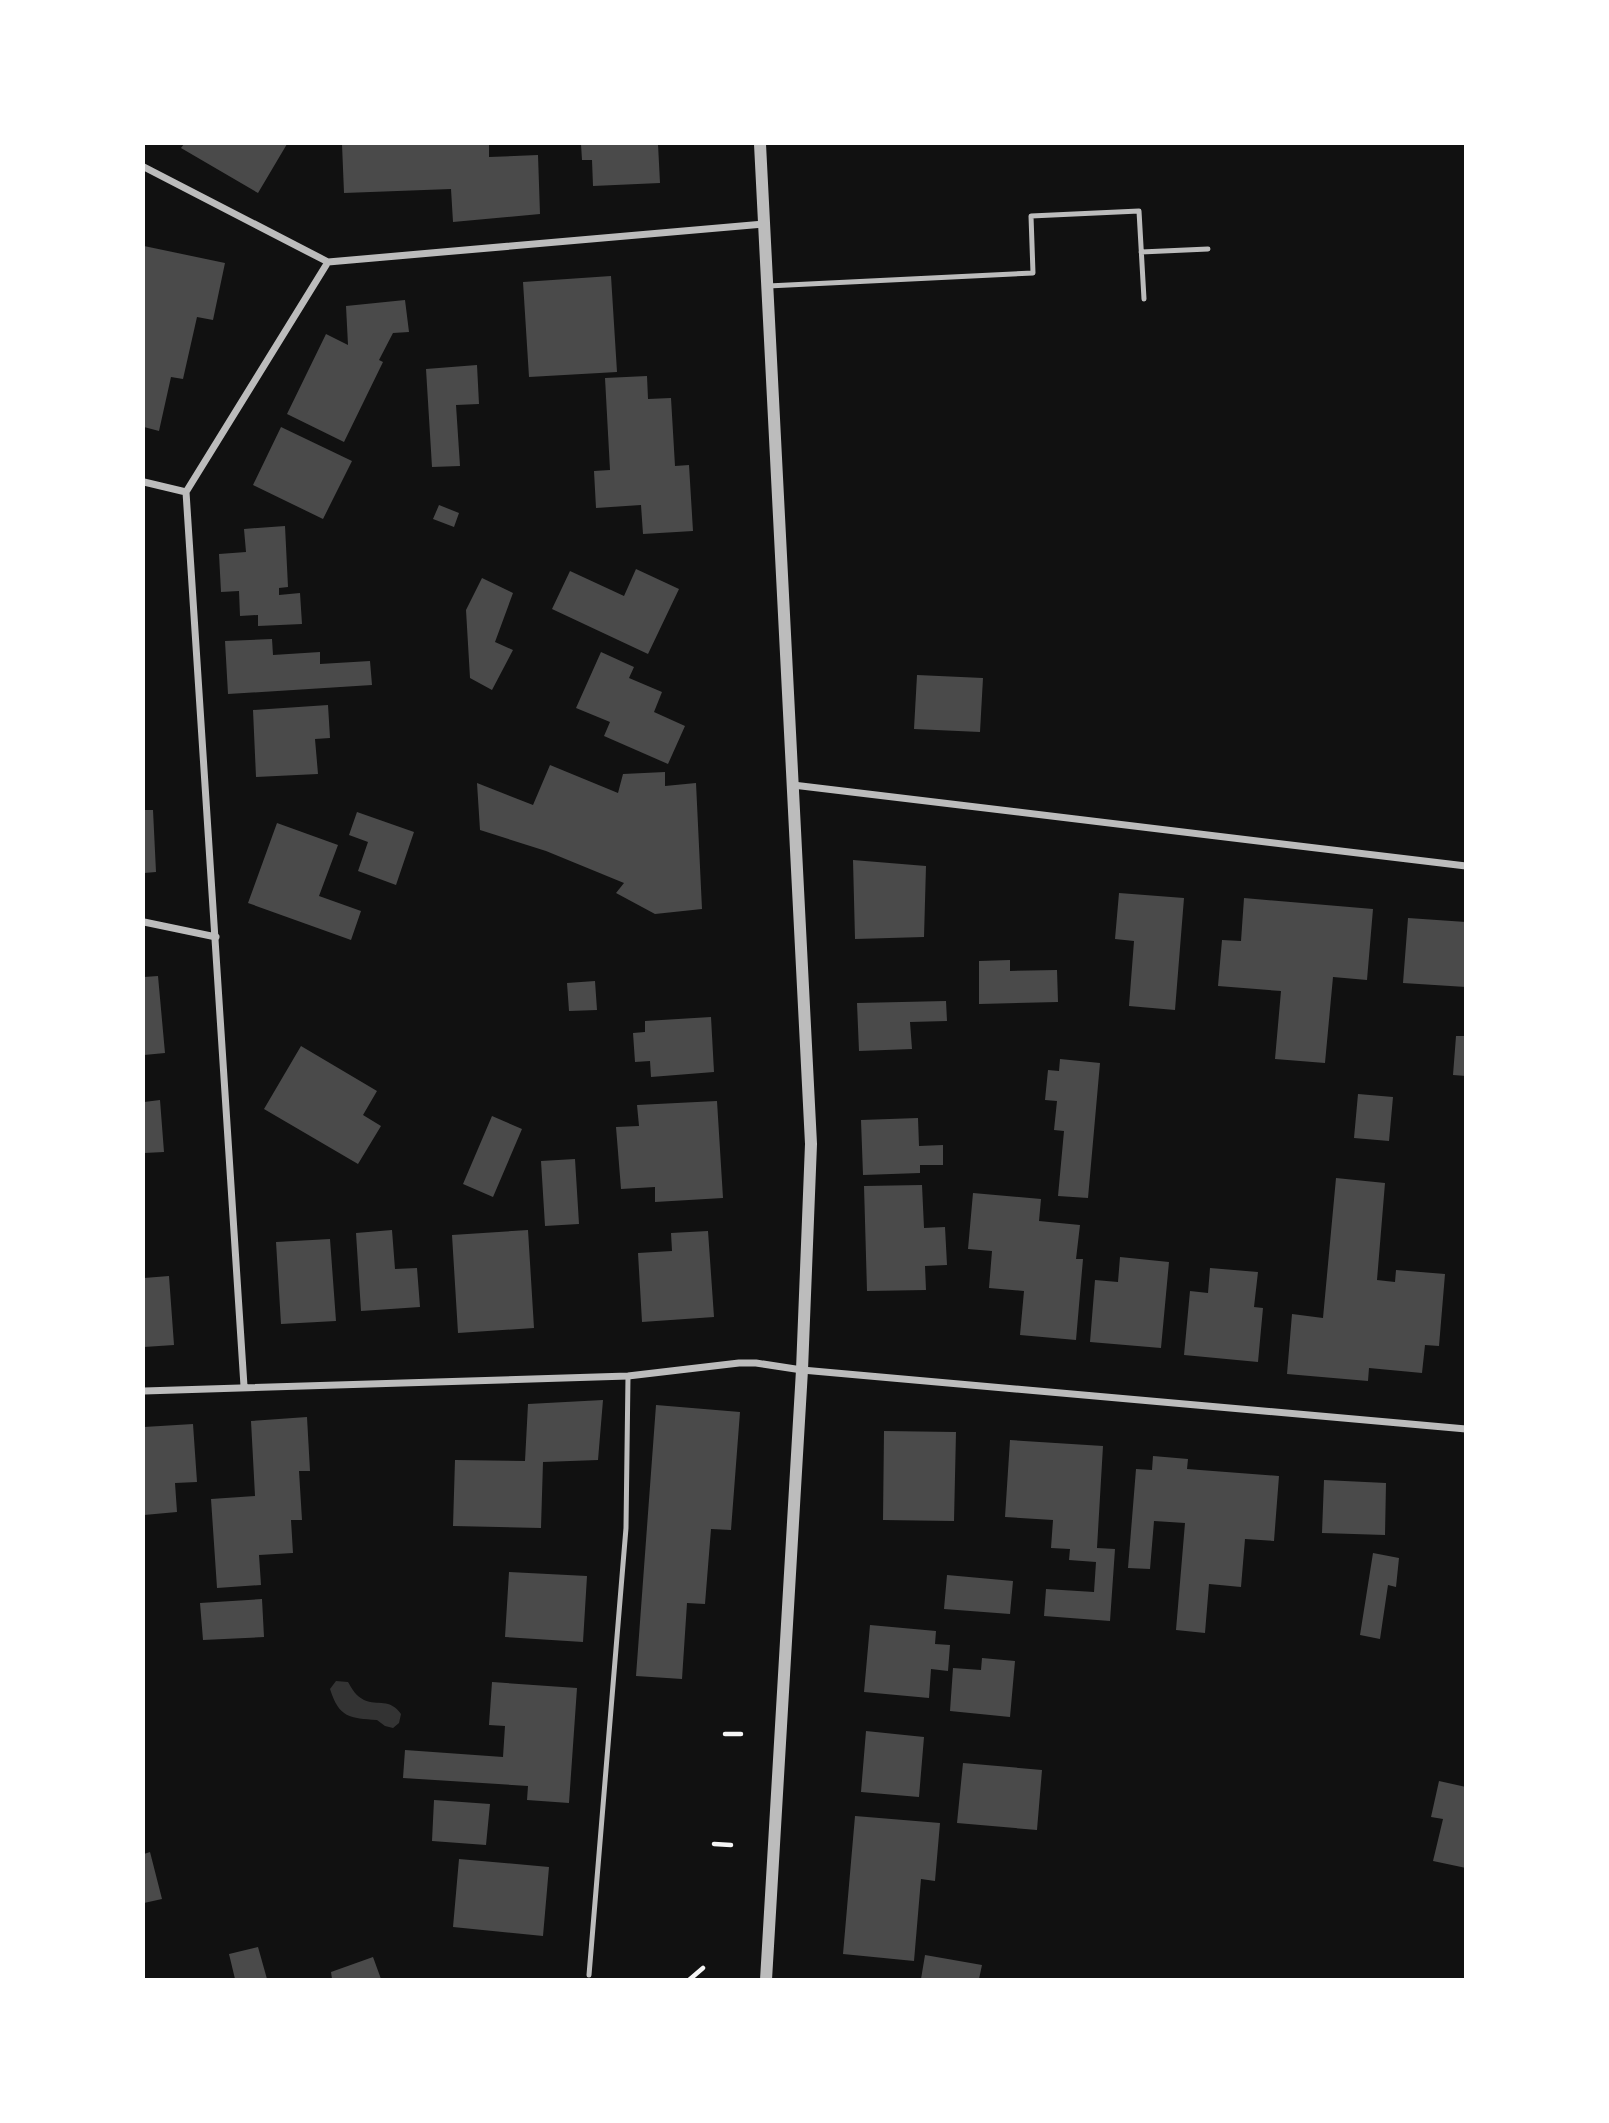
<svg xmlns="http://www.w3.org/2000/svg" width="1609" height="2123" font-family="Mulish,sans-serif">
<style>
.water{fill:#333}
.building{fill:#4a4a4a}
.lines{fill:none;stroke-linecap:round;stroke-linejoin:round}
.path{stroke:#f5f5f5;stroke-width:4.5}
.service{stroke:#bcbcbc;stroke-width:5}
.minor{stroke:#bcbcbc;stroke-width:7}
.tertiary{stroke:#bcbcbc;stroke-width:12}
</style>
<rect width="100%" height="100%" fill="#111"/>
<path class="water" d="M336 1681 348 1682C352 1689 356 1696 364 1700 378 1706 390 1698 401 1714L399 1723 393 1728 385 1726 377 1720C350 1718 339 1718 330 1689Z"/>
<path class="building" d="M184 144H287L258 193 181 148Z
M342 144H489V157L538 155 540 214 453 222 451 189 344 193Z
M581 144H658L660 183 593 186 592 160H582Z
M144 246 225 263 213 320 197 317 183 379 171 377 159 431 144 427Z
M611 276 617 372 529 377 523 282Z
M405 300 409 332 393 333 379 360 383 362 344 442 287 414 326 334 348 345 346 306Z
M477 365 479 404 456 405 460 466 432 467 426 369Z
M647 376 648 399 671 398 675 466 689 465 693 531 643 534 641 505 596 508 594 471 610 470 605 378Z
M281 427 352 461 323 519 253 485Z
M439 505 459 513 454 527 433 519Z
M285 526 288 587 279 588V595L300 593 302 624 258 626V615L240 616 239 591 221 592 219 554 246 552 244 529Z
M636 569 679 589 648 654 552 609 570 571 624 596Z
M482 578 513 593 495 642 513 650 492 690 470 678 466 610Z
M272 639 273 655 320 652V664L370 661 372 685 228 694 225 641Z
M601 652 634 667 629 678 662 692 654 712 685 726 668 764 604 736 610 722 576 708Z
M917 675 983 678 980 732 914 729Z
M328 705 330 738 315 739 318 774 256 777 253 710Z
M550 765 618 793 623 774 665 772V786L696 783 702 909 655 914 616 893 624 883 546 851 480 830 477 783 533 805Z
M144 810H153L156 872 144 873Z
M357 812 414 832 396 885 358 871 368 842 349 835Z
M277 823 338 845 319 896 361 911 351 940 248 903Z
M853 860 926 866 924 937 855 939Z
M1119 893 1184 898 1175 1010 1129 1006 1134 941 1115 939Z
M1244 898 1373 909 1367 980 1333 977 1325 1063 1275 1059 1281 991 1218 986 1222 940 1241 941Z
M1408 918 1466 922V987L1403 983Z
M1010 960V971L1057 970 1058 1002 979 1004V961Z
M158 976 165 1053 144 1055V977Z
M595 981 597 1010 569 1011 567 983Z
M946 1001 947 1021 910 1022 912 1049 859 1051 857 1003Z
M711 1017 714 1072 651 1077 650 1061 635 1062 633 1033 645 1032V1021Z
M1456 1036H1466V1076L1453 1075Z
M301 1046 377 1091 363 1115 381 1126 358 1164 264 1109Z
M1060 1059 1100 1063 1088 1198 1058 1196 1064 1131 1054 1130 1057 1101 1045 1100 1048 1070 1059 1071Z
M1358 1094 1393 1097 1389 1141 1354 1138Z
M160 1100 164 1152 144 1153V1102Z
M717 1101 723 1198 655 1202V1187L621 1189 616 1127 639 1126 637 1105Z
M492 1116 522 1129 493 1197 463 1184Z
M918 1118 919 1146 943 1145V1165H920V1173L863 1175 861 1120Z
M575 1159 579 1224 545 1226 541 1161Z
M1336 1178 1385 1183 1377 1280 1395 1282 1396 1270 1445 1274 1439 1346 1425 1345 1422 1373 1369 1368 1368 1381 1287 1374 1292 1314 1323 1318Z
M922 1185 924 1228 945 1227 947 1265 925 1266 926 1290 867 1291 864 1186Z
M973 1193 1041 1199 1039 1221 1080 1225 1076 1259H1083L1076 1340 1020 1335 1024 1291 989 1288 992 1251 968 1249Z
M392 1230 395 1269 417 1268 420 1307 361 1311 356 1233Z
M528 1230 534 1328 458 1333 452 1235Z
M708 1231 714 1317 642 1322 638 1253 672 1251 671 1233Z
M330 1239 336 1321 281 1324 276 1242Z
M1120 1257 1169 1262 1161 1348 1090 1342 1095 1280 1118 1282Z
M1210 1268 1258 1272 1254 1307 1263 1308 1258 1362 1184 1355 1190 1291 1208 1293Z
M169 1276 174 1345 144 1347V1278Z
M603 1400 598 1460 543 1462 541 1528 453 1526 455 1460 525 1461 528 1404Z
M656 1405 740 1412 731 1530 711 1529 705 1604 687 1603 682 1679 636 1676Z
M307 1417 310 1471H299L302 1520H291L293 1553 259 1555 261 1585 217 1588 211 1499 255 1496 251 1421Z
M193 1424 197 1482 175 1483 177 1512 144 1515V1427Z
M884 1431 956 1432 954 1521 883 1520Z
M1010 1440 1103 1446 1097 1548 1115 1549 1110 1621 1044 1616 1046 1589 1094 1592 1096 1562 1069 1560 1070 1549 1051 1548 1053 1520 1005 1517Z
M1153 1456 1188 1459 1187 1469 1279 1476 1274 1541 1245 1539 1241 1587 1209 1584 1205 1633 1176 1630 1185 1523 1154 1521 1150 1569 1128 1568 1136 1469 1152 1470Z
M1324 1480 1386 1483 1385 1535 1322 1533Z
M1373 1553 1399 1558 1396 1587 1388 1585 1380 1639 1360 1635Z
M509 1572 587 1576 583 1642 505 1637Z
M947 1575 1013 1581 1010 1614 944 1609Z
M262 1599 264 1637 203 1640 200 1603Z
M870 1625 936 1631 935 1644 950 1645 948 1671 931 1669 929 1698 864 1692Z
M982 1658 1015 1661 1010 1717 950 1711 953 1668 981 1670Z
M492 1682 577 1688 569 1803 527 1800 528 1786 403 1778 405 1750 503 1757 505 1726 489 1725Z
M866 1731 924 1737 919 1797 861 1792Z
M963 1763 1042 1770 1037 1830 957 1823Z
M1439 1781 1466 1787V1868L1433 1861 1443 1819 1431 1817Z
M434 1800 490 1804 486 1845 432 1841Z
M855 1816 940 1823 935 1881 921 1879 914 1961 843 1954Z
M150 1852 162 1899 144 1903V1854Z
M459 1859 549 1867 543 1936 453 1927Z
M258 1947 267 1979H235L229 1954Z
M925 1955 982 1965 979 1979H921Z
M373 1957 381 1979H332L331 1972Z"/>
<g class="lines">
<path class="path" d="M725 1734H741
M714 1844 731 1845
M689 1980 703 1968"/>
<path class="service" d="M1141 252 1208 249
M768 286 1033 273 1031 216 1139 211 1144 299
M589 1975 626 1528 628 1376"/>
<path class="minor" d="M144 167 328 262 186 492 144 482
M328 262 764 224
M186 492 244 1386
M793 785 1466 866
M144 922 216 937
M144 1391 628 1376 739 1363H756L802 1370 1466 1429"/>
<path class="tertiary" d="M760 144 811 1144 802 1370 766 1980"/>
</g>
<rect width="1609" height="2123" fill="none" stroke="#ffffff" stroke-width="290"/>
</svg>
